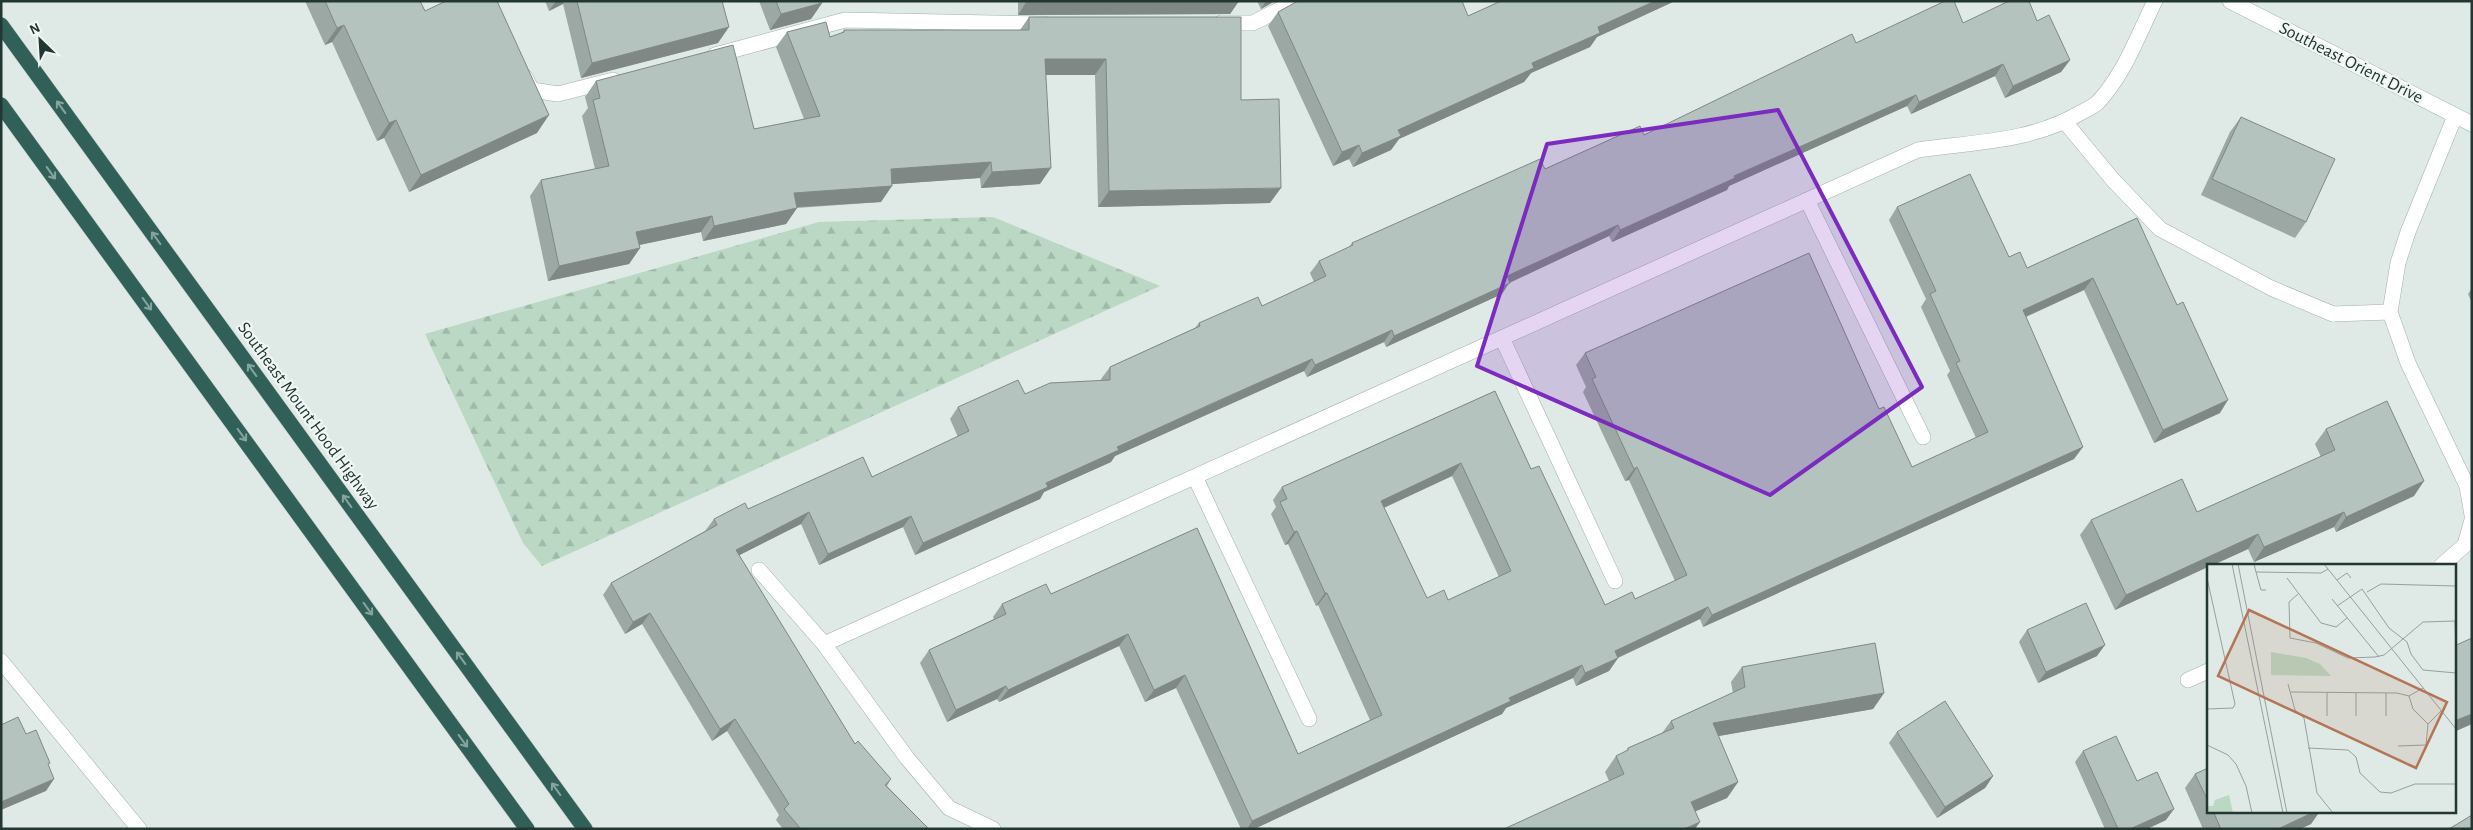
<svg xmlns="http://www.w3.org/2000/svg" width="2473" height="830" font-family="'Alegreya Sans',sans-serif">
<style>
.forest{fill:url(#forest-firs)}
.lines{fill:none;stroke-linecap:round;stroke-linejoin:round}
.lane-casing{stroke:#a3b0ac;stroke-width:16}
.street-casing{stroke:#a3b0ac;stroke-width:16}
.secondary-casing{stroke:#9fb3ad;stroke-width:16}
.highway-casing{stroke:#bdc3c2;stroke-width:16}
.lane{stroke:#fff;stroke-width:15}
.street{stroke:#fff;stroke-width:15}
.secondary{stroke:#fff;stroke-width:15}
.highway{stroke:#316059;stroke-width:15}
.wall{fill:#9ca8a3;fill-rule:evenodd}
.shaded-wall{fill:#7f8885}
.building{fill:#b5c3be;stroke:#7f8885;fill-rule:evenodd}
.oneway{stroke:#86a49e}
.marked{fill:#7b2cbf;fill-opacity:0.2;stroke:#7b2cbf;stroke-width:4;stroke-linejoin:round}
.labels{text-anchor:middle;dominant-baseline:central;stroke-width:4.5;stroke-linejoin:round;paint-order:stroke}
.street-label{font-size:18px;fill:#223732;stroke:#eff6f3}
.inset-road{fill:none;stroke:#93a29d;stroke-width:1}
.view{fill:#b47556;fill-opacity:0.15;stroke:#b47556;stroke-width:2.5}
.inset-edge{fill:none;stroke:#223732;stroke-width:2.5}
</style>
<defs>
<pattern id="forest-firs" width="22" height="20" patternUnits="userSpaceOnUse" patternTransform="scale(1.25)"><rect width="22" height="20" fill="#bad8c4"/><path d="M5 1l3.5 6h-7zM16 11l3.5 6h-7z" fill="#a0baa9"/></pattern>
</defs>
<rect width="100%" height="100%" fill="#dfe9e5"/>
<path class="forest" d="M993 217 1160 286 542 566 523 543 425 334 819 222Z"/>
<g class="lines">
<defs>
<path id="lane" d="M1221 23H1253L1296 1
M715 55 845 20 1045 24
M525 77 532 90 558 94 613 80
M2065 122 2113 180 2160 229 2271 288 2333 314
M1807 200 1923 437
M1502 338 1615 581
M1195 477 1309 719
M759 570 824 644 907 758 949 808 993 829
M824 644 1918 150C1973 142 2031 142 2080 113 2086 110 2095 106 2099 101 2125 73 2138 35 2155 1
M1 661 139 829"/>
<path id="street" d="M2455 116 2408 232 2398 263 2390 312 2408 363 2467 486 2472 515
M2333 314 2390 312
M2442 565 2465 545 2472 520
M2188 680 2208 671"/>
<path id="secondary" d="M2230 1 2472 124"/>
<path id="highway" d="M1 25 585 829
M1 105 527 829"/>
</defs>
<use href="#lane" class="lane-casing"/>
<use href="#street" class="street-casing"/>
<use href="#secondary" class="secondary-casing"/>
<use href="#highway" class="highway-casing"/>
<use href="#lane" class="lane"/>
<use href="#street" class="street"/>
<use href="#secondary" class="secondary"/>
<use href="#highway" class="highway"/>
</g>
<path class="wall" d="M305 1H420L425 11 537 133 409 192 384 138 377 141 332 42 325 45Z
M545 1H722L718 43 581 78 563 4 549 11Z
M759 1H821L822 3 811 19 770 30Z
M1018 1H1239L1230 14 1018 15Z
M1257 1H1275L1261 9Z
M1501 1H1675L1597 37 1590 47 1531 73 1524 82 1399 139 1391 150 1353 167 1349 159 1333 166 1268 26 1278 12 1468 16Z
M1029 17 1241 100 1270 203 1098 207 1095 75H1046L1040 184 981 188 980 178 892 184 881 202 797 208 786 224 703 241 701 232 639 245 640 248 629 264 548 281 530 196 541 180 595 169 582 116 588 108 585 97 596 81 754 129 804 119 776 47 787 32 830 37 842 33 844 30H1020Z
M2037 21 2070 60 2061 72 2005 98 1995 76 1911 114 1907 106 1729 186 1727 190 1612 242 1609 236 1509 283 1502 294 1386 347 1384 342 1307 377 1304 371 1203 416 1115 456 1111 462 1044 492 1040 499 915 555 903 527 819 565 801 524 739 555 855 744 891 779 887 786 929 829H783L776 820 779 815 727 731 712 741 642 624 625 634 603 595 611 583 705 531 714 519 748 509 872 477 958 437 950 419 958 407 1101 381V379L1110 367 1195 328 1199 323 1262 306 1314 282 1310 273 1319 261 1348 248 1352 243 1545 169 1644 135 1856 43 1963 23Z
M2241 117 2306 222 2295 238 2201 195 2230 132Z
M1897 207 2009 257 2027 268 2137 218 2220 413 2154 443 2084 290 2026 317 2074 459 1703 627 1700 619 1618 658 1609 671 1576 686 1573 678 1506 708 1502 714 1254 829H1241L1176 688 1145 702 1119 646 999 702 997 699 947 722 920 663 929 650 994 619 993 617 1002 604 1051 594 1197 528 1298 754 1370 720 1318 605 1316 606 1288 544 1285 545 1271 514 1276 507 1273 500 1282 487 1495 391 1531 469 1605 605 1635 599 1675 581 1629 480 1625 481 1583 392 1586 387 1576 365 1585 353 1879 409 1912 467 1976 438 1947 375 1950 371 1921 307 1926 299 1889 220ZM1452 476 1499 577 1448 600 1427 598 1384 508Z
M2472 288V303L2468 294Z
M2326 429 2414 496 2336 532 2334 527 2254 562 2248 549 2213 565H2208L2115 610 2080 535 2091 520 2197 512 2321 457 2315 444Z
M2027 630 2097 656 2038 683 2019 642Z
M1742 667 1884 693 1873 709 1718 736 1738 782 1727 798 1695 811 1609 781 1605 772 1616 756 1626 751 1628 748 1662 733 1671 721 1733 693 1731 682Z
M1897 732 1993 776 1985 788 1937 818 1889 743Z
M2083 751 2137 781 2166 820 2147 829H2105L2075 762Z
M2208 768V811H2320L2311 824 2300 829H2203L2185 788 2195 774Z"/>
<path class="shaded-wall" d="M556 1H565L563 4 549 11Z
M1027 1H1239L1230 14 1018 15Z
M1266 1H1275L1261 9Z
M1655 1H1675L1597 37 1590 47 1531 73 1524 82 1399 139 1391 150 1353 167 1362 153 1398 130 1532 63 1598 27Z
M822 3 811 19 770 30 781 14Z
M344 25 332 42 325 45 337 28Z
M729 27 718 43 581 78 592 63Z
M1045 59H1106L1095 75H1033Z
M2070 60 2061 72 2005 98 2013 86Z
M2003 64 1995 76 1911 114 1919 102Z
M1916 95 1907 106 1729 186 1727 190 1612 242 1620 230 1734 176Z
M549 115 537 133 409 192 421 175Z
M396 120 384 138 377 141 389 123Z
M1359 145 1349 159 1333 166 1342 152Z
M991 162 980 178 880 185 891 169Z
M1051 168 1040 184 981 188 992 172Z
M892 186 881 202 782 208 794 193Z
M1281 188 1270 203 1098 207 1109 191Z
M797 208 786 224 703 241 714 226Z
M712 216 701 232 625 248 636 232Z
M1618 225 1609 236 1509 283 1502 294 1386 347 1394 336 1507 276Z
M640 248 629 264 548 281 559 266Z
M2093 278 2084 290 2014 322 2023 310Z
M1392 330 1384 342 1307 377 1315 365Z
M1312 359 1304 371 1115 456 1111 462 1044 492 1040 499 915 555 923 543 1046 483 1117 447Z
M2228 400 2220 413 2154 443 2163 430Z
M2083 447 2074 459 1703 627 1712 615Z
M1461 463 1452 476 1372 513 1381 501Z
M1637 467 1629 480 1625 481 1634 469Z
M2424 481 2414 496 2336 532 2346 517Z
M809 512 801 524 728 561 736 550Z
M2344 512 2334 527 2254 562 2264 547Z
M911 516 903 527 819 565 828 554Z
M1297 531 1288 544 1285 545 1294 532Z
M2258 534 2248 549 2213 565H2208V567L2115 610 2126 595Z
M1325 593H1327L1318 605 1316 606Z
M1708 607 1700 619 1606 663 1615 651Z
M650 613 642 624 625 634 633 622Z
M1128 634 1119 646 999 702 1008 690Z
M2105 645 2097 656 2038 683 2046 672Z
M1618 658 1609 671 1576 686 1585 673Z
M1582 665 1573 678 1506 708 1502 714 1254 829H1247L1252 821 1509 698Z
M1185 675 1176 688 1145 702 1154 690Z
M1006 686 997 699 947 722 956 710Z
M1884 693 1873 709 1702 739 1713 723Z
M2472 714V724L2454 732V721Z
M735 719 727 731 712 741 720 729Z
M1993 776 1985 788 1937 818 1945 807Z
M54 779 46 791 1 810V802Z
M1738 782 1727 798 1680 818 1691 802Z
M2174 809 2166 820 2147 829H2130Z
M2316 811H2320L2311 824 2300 829H2278Z
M1700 822 1695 829H1684Z"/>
<path class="building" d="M325 1H420L425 11 446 1H497L549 115 421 175 396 120 389 123 344 25 337 28Z
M577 1H722L729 27 592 63Z
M776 1H821L822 3 781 14Z
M1298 1H1462L1468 16 1501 1H1655L1598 27 1600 33 1532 63 1534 68 1398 130 1401 136 1362 153 1359 145 1342 152 1278 12Z
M1945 1H1954L1963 23 2009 1H2029L2037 21 2049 15 2070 60 2013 86 2003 64 1919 102 1916 95 1734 176 1735 178 1620 230 1618 225 1507 276 1510 283 1394 336 1392 330 1315 365 1312 359 1211 404 1117 447 1119 450 1046 483 1048 487 923 543 911 516 828 554 809 512 736 550 855 744 858 741 891 779 885 785 929 829H801L784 809 789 804 735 719 720 729 650 613 633 622 611 583 717 525 714 519 745 503 748 509 863 457 872 477 969 431 958 407 1018 380 1025 394 1050 383 1110 380V367L1200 326 1199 323 1258 297 1262 306 1326 276 1319 261 1353 245 1352 243 1540 159 1545 169 1640 126 1644 135 1852 34 1856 43Z
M1029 17H1241V100L1279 99 1281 188 1109 191 1106 59H1045L1051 168 992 172 991 162 891 169 892 186 794 193 797 208 714 226 712 216 636 232 640 248 559 266 541 180 609 166 593 100 600 98 596 81 733 45 754 129 820 116 787 32 826 22 830 37 844 32V30H1029Z
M2241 117 2335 159 2306 222 2212 179Z
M1970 174 2009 257 2020 252 2027 268 2137 218 2177 305 2183 302 2228 400 2163 430 2093 278 2023 310 2083 447 1712 615 1708 607 1615 651 1618 658 1585 673 1582 665 1509 698 1511 701 1252 821 1185 675 1154 690 1128 634 1008 690 1006 686 956 710 929 650 1006 614 1002 604 1046 584 1051 594 1197 528 1298 754 1382 715 1327 593H1325L1297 531 1294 532 1280 502 1287 499 1282 487 1495 391 1531 469 1539 466 1605 605 1632 592 1635 599 1687 575 1637 467 1634 469 1592 379 1596 377 1585 353 1809 253 1879 409 1884 407 1912 467 1988 432 1956 363 1960 361 1930 294 1936 291 1897 207ZM1461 463 1511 571 1448 600 1444 590 1427 598 1381 501Z
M2387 401 2424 481 2346 517 2344 512 2264 547 2258 534 2126 595 2091 520 2182 479 2197 512 2335 450 2326 429Z
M2086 603 2105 645 2046 672 2027 630Z
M2472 638V714L2454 721V646Z
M1875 643 1884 693 1713 723 1738 782 1691 802 1700 822 1684 829H1504L1624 774 1616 756 1628 750V748L1674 728 1671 721 1745 687 1742 667Z
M1945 701 1993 776 1945 807 1897 732Z
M18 717 26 734 36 730 50 763 48 764 54 779 1 802V725Z
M2116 736 2137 781 2157 772 2174 809 2130 829H2118L2083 751Z
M2208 768V801L2195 774Z
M2213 811H2316L2278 829H2221Z
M2472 815V829H2449Z"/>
<defs><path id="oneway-shaft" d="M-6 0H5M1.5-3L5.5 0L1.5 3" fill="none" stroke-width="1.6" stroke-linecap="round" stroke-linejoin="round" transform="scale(1.25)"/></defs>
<g class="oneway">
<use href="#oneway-shaft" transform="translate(61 107) rotate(-126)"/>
<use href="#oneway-shaft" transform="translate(51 173) rotate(54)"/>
<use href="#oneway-shaft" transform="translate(156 238) rotate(-126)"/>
<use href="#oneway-shaft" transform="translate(147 304) rotate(54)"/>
<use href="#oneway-shaft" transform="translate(252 370) rotate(-126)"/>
<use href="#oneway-shaft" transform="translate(242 435) rotate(54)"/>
<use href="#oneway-shaft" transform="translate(347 501) rotate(-126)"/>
<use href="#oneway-shaft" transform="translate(368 609) rotate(54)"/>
<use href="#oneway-shaft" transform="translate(461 658) rotate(-126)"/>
<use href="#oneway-shaft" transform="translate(463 741) rotate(54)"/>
<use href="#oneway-shaft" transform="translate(556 789) rotate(-126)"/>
</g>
<path class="marked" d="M1778 110 1922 387 1770 495 1477 366 1547 144Z"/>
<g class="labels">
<g class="street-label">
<text transform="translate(2351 63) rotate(27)">Southeast Orient Drive</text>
<text transform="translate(308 416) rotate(54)">Southeast Mount Hood Highway</text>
</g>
</g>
<g transform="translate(2207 564)">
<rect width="249" height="249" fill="#dfe9e5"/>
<path d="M22 231 26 249H0V242H6L8 236Z" fill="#bad8c4"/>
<path d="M64 88 99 94 113 100 124 112 64 111Z" fill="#bad8c4"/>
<path class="inset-road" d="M25 0 76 249M31 0 80 249M47 0 49 8 114 9 121 5M117 0 249 165M49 8 54 26H59M0 14 28 140 26 144 0 145M80 14 114 59 129 63 140 54M130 16 140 9 144 14M160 28 174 20 249 22M91 30 82 38 83 74 109 79 141 94 168 93 177 91 216 58 248 57 249 88M125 35 172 93M130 42 155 25 182 64 200 78 204 90 216 106 249 109M81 120 88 146 97 154 110 229 126 249M84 128 190 129 202 132 216 124M120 128V152M149 129V152M179 129V152M202 132 206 145 221 160M0 181 21 191 29 200 39 222 45 249M191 182 219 181 221 160 234 147M101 184 141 186 149 193 153 209 173 228 184 229 208 220H249"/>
<path class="view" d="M42 46 240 138 209 204 11 112Z"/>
<rect width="249" height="249" class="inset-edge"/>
</g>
<rect width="2473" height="830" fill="none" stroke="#223732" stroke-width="5"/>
<g transform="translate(40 40) rotate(335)" stroke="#eff6f3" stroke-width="4" paint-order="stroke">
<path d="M0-4L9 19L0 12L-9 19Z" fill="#223732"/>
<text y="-8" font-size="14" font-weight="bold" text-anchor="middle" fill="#223732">N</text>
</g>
</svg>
